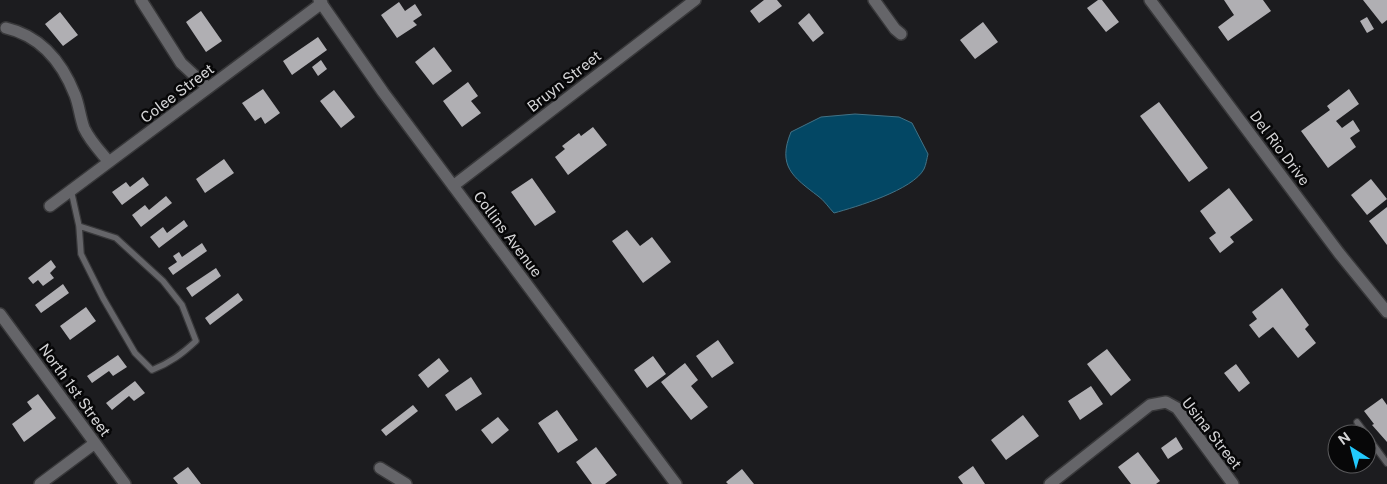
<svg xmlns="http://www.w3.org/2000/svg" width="1387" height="484" font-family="'Public Sans',sans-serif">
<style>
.water{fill:#034764;stroke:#427286}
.building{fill:#b0afb3}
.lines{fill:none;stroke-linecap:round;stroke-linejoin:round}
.service-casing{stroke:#38383a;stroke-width:8}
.minor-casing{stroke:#38383a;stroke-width:14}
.service{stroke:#656569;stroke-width:5.5}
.minor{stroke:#656569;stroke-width:11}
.labels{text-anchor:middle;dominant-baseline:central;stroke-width:5;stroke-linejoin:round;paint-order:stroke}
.street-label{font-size:15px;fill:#d5d5d7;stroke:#070708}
</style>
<rect width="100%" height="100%" fill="#1c1c1f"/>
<path class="water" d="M855 114 899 117 912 123 928 154C927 158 926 165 924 169 913 190 856 207 834 213 829 208 824 200 818 196 793 177 777 166 791 132L821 117Z"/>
<path class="building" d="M764 0H777L782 6 759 23 750 11Z
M1098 0H1102L1119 22 1106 32 1087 8Z
M1224 0H1263L1271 11 1228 41 1218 27 1234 15Z
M1363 0H1387V20L1382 24Z
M399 2 405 11 415 4 422 15 413 21 417 25 397 38 381 15Z
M201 11 222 41 206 52 186 22Z
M60 12 78 35 63 46 45 24Z
M809 13 824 33 813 42 798 23Z
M1367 17 1374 29 1367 33 1360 21Z
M983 22 998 42 975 59 960 40Z
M318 37 327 50 292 75 283 61Z
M434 47 452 71 433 85 415 62Z
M321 60 327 69 318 76 312 67Z
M468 82 478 96 471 101 481 113 462 127 443 101Z
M263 89 280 113 265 124 261 117 255 121 242 103Z
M1349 89 1359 104 1336 121 1342 128 1353 120 1360 131 1350 138 1356 147 1328 168 1301 131 1330 110 1327 106Z
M334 90 355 117 341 128 320 101Z
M1159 102 1208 168 1189 182 1140 116Z
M593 127 607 145 568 175 555 157 565 149 562 146 579 133 581 136Z
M224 159 234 173 205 193 196 179Z
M143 177 149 185 122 205 112 192 126 182 130 187Z
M532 178 556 212 535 226 511 192Z
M1371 179 1387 199 1367 215 1351 195Z
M1229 188 1253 220 1230 237 1234 242 1220 253 1209 238 1216 233 1200 211Z
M166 196 172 203 141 227 132 215 145 205 149 210Z
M1387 207V245L1369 221Z
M184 220 188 226 159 248 150 237 163 227 167 233Z
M627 230 640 246 652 237 671 262 643 283 612 241Z
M202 243 207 251 173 275 168 268 177 262 173 256 179 252 182 257Z
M51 260 56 267 50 273 54 278 43 286 38 280 33 284 28 278Z
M216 268 221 276 192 297 186 288Z
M63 284 69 293 41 313 35 305Z
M1282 288 1309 325 1305 329 1316 343 1298 358 1273 327 1259 338 1249 325 1257 319 1252 312Z
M238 293 243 300 210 325 205 318Z
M86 307 96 321 70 340 60 326Z
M718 340 734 363 712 378 696 356Z
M1107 349 1131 380 1111 396 1087 364Z
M118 355 127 367 113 376 109 371 92 383 87 376Z
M653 356 666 374 647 388 634 370Z
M439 358 449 371 428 388 418 375Z
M685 363 698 380 691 386 708 407 691 420 661 382Z
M1236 364 1250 383 1239 392 1224 373Z
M471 377 482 394 456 411 445 395Z
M135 381 145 393 134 401 129 396 112 410 106 403Z
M1091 386 1103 404 1080 420 1068 401Z
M38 394 56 418 24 442 12 424 32 409 27 402Z
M1382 398 1387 405V442L1372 425 1374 424 1364 411Z
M413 405 418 411 386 436 381 430Z
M557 410 578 440 558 453 538 423Z
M1023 415 1039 436 1006 460 991 440Z
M498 417 509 430 492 444 481 430Z
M1176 437 1183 449 1168 459 1161 448Z
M596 447 617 475 605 484H592L576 462Z
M1138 452 1160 481 1156 484H1131L1118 467Z
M973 466 985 484H963L958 477Z
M188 467 201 484H178L173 478Z
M742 469 754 484H728L726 482Z"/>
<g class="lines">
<defs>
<path id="service" d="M71 190 79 226 81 254 103 298 135 353 152 370C170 363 182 354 196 341L182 305 163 281 116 238 79 226
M1357 422 1366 434
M1367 436 1387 463"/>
<path id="minor" d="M141 0 181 63 208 88
M319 0 383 92 676 484
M874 0 895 29 901 34
M1150 0 1339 253 1387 312
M6 28C41 36 62 62 75 95 79 105 80 117 84 128 90 141 100 151 109 162
M453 186 695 0
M50 206 322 3
M0 314 125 484
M380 468 406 484
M40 484 95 443
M1050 484 1150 405 1166 402 1177 408 1233 484"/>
</defs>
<use href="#service" class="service-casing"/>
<use href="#minor" class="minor-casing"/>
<use href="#service" class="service"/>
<use href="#minor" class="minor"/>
</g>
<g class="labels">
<g class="street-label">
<text transform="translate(564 81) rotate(-38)">Bruyn Street</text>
<text transform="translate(177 93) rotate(-37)">Colee Street</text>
<text transform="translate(1280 148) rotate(53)">Del Rio Drive</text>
<text transform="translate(508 234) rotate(53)">Collins Avenue</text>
<text transform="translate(75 390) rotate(54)">North 1st Street</text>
<text transform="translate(1212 433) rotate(52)">Usina Street</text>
</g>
</g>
<g transform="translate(1352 449) rotate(324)"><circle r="24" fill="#070708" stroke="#59595b"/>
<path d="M0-4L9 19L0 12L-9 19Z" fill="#22c9fd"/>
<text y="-8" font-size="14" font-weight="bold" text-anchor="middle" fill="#d5d5d7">N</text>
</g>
</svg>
